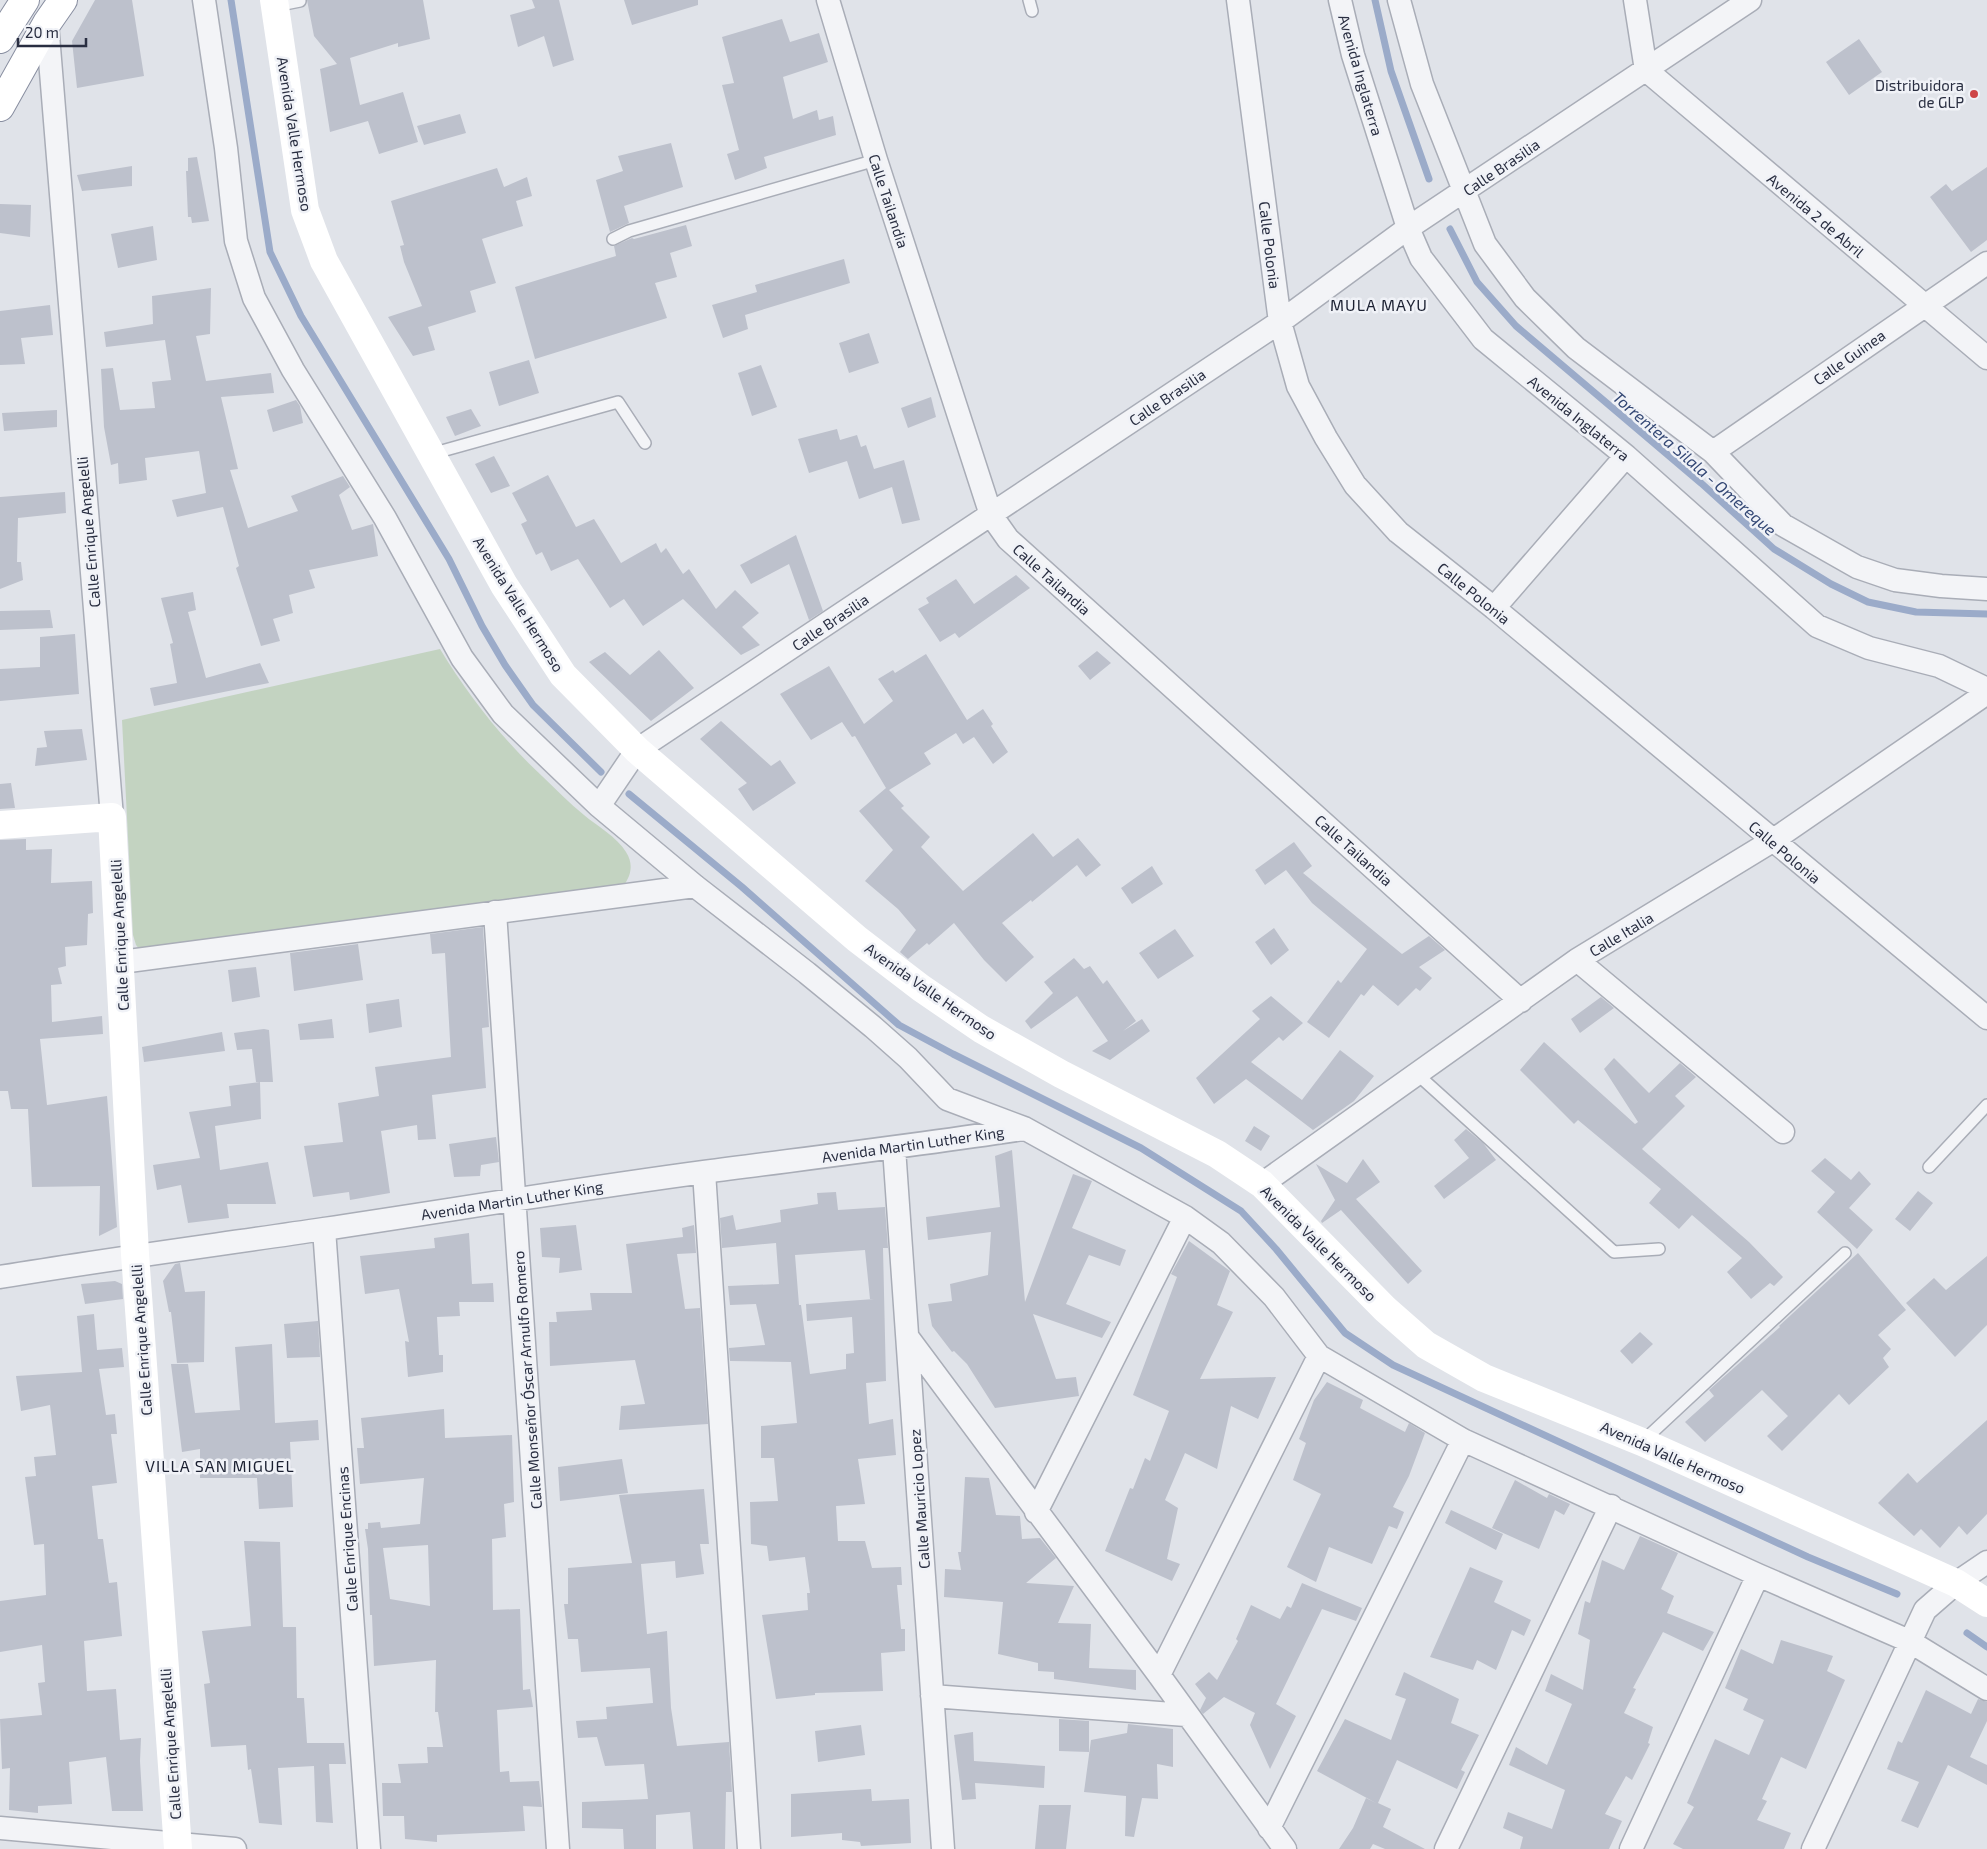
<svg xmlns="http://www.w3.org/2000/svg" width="1987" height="1849" font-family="'Exo 2',sans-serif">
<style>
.green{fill:#c3d3c1}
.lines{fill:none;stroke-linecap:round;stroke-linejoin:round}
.stream{stroke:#9babc9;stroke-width:7}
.building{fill:#bdc1cc;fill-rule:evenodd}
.lane-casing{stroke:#a9adb7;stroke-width:14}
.street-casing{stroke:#a9adb7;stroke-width:25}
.highway-casing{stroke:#888ea0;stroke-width:30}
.lane{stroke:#f3f4f7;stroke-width:11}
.street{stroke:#f3f4f7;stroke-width:22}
.secondary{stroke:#fff;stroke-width:28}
.highway{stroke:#fff;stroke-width:28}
.poi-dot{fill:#ce4648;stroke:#f0f2f7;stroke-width:2}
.labels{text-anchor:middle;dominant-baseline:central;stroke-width:5;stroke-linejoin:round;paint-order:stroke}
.street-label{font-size:15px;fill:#292e41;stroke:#f0f2f7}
.poi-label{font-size:15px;fill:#292e41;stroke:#f0f2f7;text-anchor:end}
.neighbourhood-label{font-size:16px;letter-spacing:1px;fill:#1b2031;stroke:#f0f2f7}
.water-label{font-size:16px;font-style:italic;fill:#334774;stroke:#f0f2f7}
</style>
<rect width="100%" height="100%" fill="#e0e3e9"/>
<path class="green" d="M440 649C468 695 502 739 542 776 556 789 569 803 584 815 597 826 617 837 626 852 635 866 630 879 620 890L140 950 136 945 133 935 122 720Z"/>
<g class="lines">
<path class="stream" d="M231 0 270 252 301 316 449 559 482 626 505 665 533 705 601 772
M1375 0 1391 71 1429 179
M1450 229 1477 282 1516 326 1701 483 1774 549 1831 584 1868 602 1916 612 1987 614
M629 794 742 887 899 1025 953 1054 1141 1148 1241 1211 1276 1249 1345 1333 1393 1365 1808 1557 1897 1594
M1967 1633 1987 1647"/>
</g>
<path class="building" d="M95 0H132L144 76 77 88 72 41Z
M307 0H423L430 39 398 47V43L350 58 360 105 403 92 418 142 379 154 368 121 330 132 320 69 337 64 314 36Z
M532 0H559L574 60 553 67 544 36 518 47 510 15 535 8Z
M624 0H698V5L632 25Z
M782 19 790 42 819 33 828 62 783 77 793 119 817 110 819 120 833 116 836 135 764 157 767 168 735 180 727 154 739 150 722 85 734 83 722 37Z
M1859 39 1882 72 1849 95 1826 62Z
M460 114 466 133 424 145 417 126Z
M671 143 683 187 624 206 629 223 610 232 596 180 623 171 618 156Z
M197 157 209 221 192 223 191 217H188L186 171H188V158Z
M132 166V186L82 191 77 175Z
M1987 167V240L1971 252 1930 197 1946 184 1952 191Z
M497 168 504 187 527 177 532 196 516 201 523 226 482 239 496 283 470 291 476 312 428 327 435 350 413 356 388 317 422 306 404 262 400 246 404 245 391 201Z
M0 204 31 205 30 237 0 233Z
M686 225 692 246 670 253 677 277 655 283 667 318 535 359 515 287 616 256 614 246 632 238 634 239Z
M153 226 157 260 118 268 111 234Z
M844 259 850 283 745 315 748 329 723 338 712 305 757 292 755 285Z
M211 288 210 334 196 336 206 381 271 373 274 393 221 397 238 469 230 470 248 528 298 511 291 496 343 476 350 487 339 495 352 530 373 524 378 556 309 570 315 588 289 595 293 613 273 619 280 641 261 646 236 568 239 566 223 507 177 517 172 500 206 493 199 451 145 458 147 480 119 484 118 463 111 465 104 427 101 369 113 368 120 410 155 408 152 382 171 380 165 340 106 347 104 332 153 324 152 296Z
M50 305 53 335 21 338 25 364 0 365V311Z
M869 333 879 363 849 373 839 343Z
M529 360 539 393 499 406 489 372Z
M761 365 777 407 752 416 738 373Z
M931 397 936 417 908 428 901 408Z
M296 400 300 406 303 423 273 432 267 410Z
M471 409 481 426 455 436 446 417Z
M57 410V427L4 431 2 413Z
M837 429 840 440 857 435 861 447 866 445 874 469 904 460 920 520 902 524 892 487 859 499 847 461 809 473 798 439Z
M494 456 510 486 491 493 475 464Z
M548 475 576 527 594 519 621 563 656 543 661 553 666 548 683 574 689 569 716 609 735 590 759 613 742 627 760 645 741 655 683 599 643 626 624 599 610 608 578 559 551 571 542 552 536 555 521 524 527 521 512 493Z
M65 492 66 513 18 518 17 562H21L23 580 0 589V497Z
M796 535 823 611 809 620 789 564 751 584 740 565Z
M1016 575 1030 588 959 638 955 633 940 642 918 609 929 603 926 598 956 579 974 604Z
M193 592 196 610 188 612 206 678 260 663 269 683 154 706 150 688 177 683 170 644 173 643 161 598Z
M50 610 53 628 0 630V611Z
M75 634 79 694 0 701V669L40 667V637Z
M659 650 694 688 651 721 589 662 605 652 630 675Z
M1097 651 1111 663 1090 680 1078 666Z
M926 654 967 720 983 709 993 724 991 726 1008 752 993 764 974 737 963 744 956 733 924 753 931 764 889 790 904 806 901 808 930 837 921 847 963 891 1033 833 1053 857 1078 838 1101 865 1086 877 1077 865 1032 902 1031 900 1002 923 1034 957 1006 982 984 960 954 923 929 945 927 943 908 959 900 952 916 930 898 909 865 881 893 850 859 811 886 788 855 736 852 737 842 722 811 740 780 694 829 666 864 724 893 701 878 679 893 670 895 673Z
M721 721 771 766 780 760 796 783 753 811 738 789 747 783 700 739Z
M82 729 87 760 35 766 37 748 47 747 44 731Z
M11 783 15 808 0 809V784Z
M26 839V850L52 849 51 883 92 881 93 913 88 914 87 945 65 947 66 966 58 968 62 984 51 985 52 1022 102 1016 103 1034 40 1039 47 1105 107 1096 117 1227 99 1236 100 1186 32 1187 28 1109H11L8 1091H0V840Z
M1294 842 1312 866 1303 873 1402 954 1429 936 1445 950 1419 967 1432 978 1420 991 1416 988 1398 1006 1373 985 1364 996 1361 994 1329 1038 1307 1022 1338 980 1341 983 1367 949 1312 903 1286 870 1265 885 1255 870Z
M1152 866 1163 884 1132 904 1121 888Z
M483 927 489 1027 482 1028 486 1088 432 1095 436 1139 418 1140 417 1125 381 1131 390 1193 350 1200 349 1192 313 1197 304 1146 343 1142 338 1103 379 1096 375 1067 451 1057 445 953 432 954 430 934Z
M1274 928 1289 950 1271 965 1255 942Z
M1175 929 1194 956 1158 979 1139 953Z
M358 944 363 980 294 991 290 953Z
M1074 958 1084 969 1090 966 1103 984 1107 980 1136 1021 1123 1031 1142 1019 1150 1031 1110 1060 1092 1051 1108 1041 1077 996 1031 1029 1025 1021 1053 993 1044 982Z
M256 967 260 997 232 1002 228 970Z
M1271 996 1303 1023 1283 1041 1279 1037 1251 1062 1302 1100 1340 1050 1374 1076 1354 1101 1313 1130 1246 1079 1214 1104 1196 1078 1260 1019 1252 1011Z
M1601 997 1614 1008 1580 1033 1571 1019Z
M399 999 402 1027 369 1033 366 1004Z
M332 1019 334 1038 300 1040 298 1024Z
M264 1029 269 1030 273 1082H256L252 1049 237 1050 234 1033Z
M222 1032 225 1051 144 1062 142 1047Z
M1544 1042 1635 1124 1638 1122 1604 1069 1614 1058 1649 1093 1680 1063 1696 1077 1675 1096 1685 1106 1642 1149 1749 1242 1783 1277 1774 1286 1770 1283 1751 1299 1727 1272 1742 1258 1692 1215 1679 1229 1649 1203 1661 1189 1578 1120 1574 1124 1520 1070Z
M260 1082 261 1119 215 1126 220 1170 268 1162 276 1204H227L229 1218 188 1223 181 1185 157 1190 153 1165 200 1158 189 1112 231 1106 229 1086Z
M1254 1126 1270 1136 1261 1151 1245 1141Z
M1466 1129 1483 1143 1496 1160 1444 1199 1434 1186 1469 1158 1454 1140Z
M496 1137 499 1162 481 1165 480 1176 454 1177 449 1144Z
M1012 1150 1025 1302 1073 1174 1092 1181 1072 1228 1126 1250 1120 1266 1089 1255 1066 1304 1111 1322 1102 1338 1033 1314 1056 1379 1076 1377 1079 1396 995 1408 967 1364 954 1351 952 1352 932 1326 928 1304 952 1301 950 1284 988 1275 991 1232 928 1240 926 1217 1000 1207 995 1156Z
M1825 1158 1851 1180 1859 1171 1871 1184 1849 1208 1873 1230 1857 1249 1817 1212 1835 1192 1811 1171Z
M1363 1159 1380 1182 1356 1199 1422 1271 1408 1284 1341 1210 1322 1223 1321 1221 1335 1200 1316 1164 1347 1183Z
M1918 1191 1933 1203 1910 1231 1895 1219Z
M836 1192 838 1210 885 1207 888 1248H883L886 1381 866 1383 869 1424 893 1419 896 1455 858 1459 865 1504 836 1506 838 1541H865L872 1568 901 1567 902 1585H897L901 1629H905V1651L881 1653 883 1691 815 1693V1695L776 1699 762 1615 808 1610 807 1593H810L805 1557 769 1561 767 1546 751 1544 750 1502 778 1501 774 1458H761V1426L797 1423 791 1362 730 1361 729 1348 765 1345 756 1304 730 1305 728 1286 779 1284 776 1243 722 1248 720 1218 733 1215 736 1230 781 1222 780 1210 818 1204 817 1193ZM865 1250 870 1299H874L806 1304 807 1321 852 1317 854 1353 846 1354V1369L810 1374 801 1305H799L795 1255Z
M576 1225 582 1270 559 1273 560 1258 542 1257 540 1228Z
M694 1225 696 1253 677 1254 685 1309 700 1308 708 1424 619 1430 621 1406 645 1404 635 1360 550 1366 549 1322H557L556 1312 592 1310 590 1293H632L626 1244 683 1237 682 1228Z
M469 1233 472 1284 493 1283 494 1302H459L460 1316 437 1317 439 1355H443V1372L408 1377 405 1341 409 1342 399 1289 365 1294 360 1256 435 1248 434 1238Z
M1189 1241 1230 1271 1217 1305 1233 1312 1200 1379 1276 1377 1258 1419 1231 1406 1217 1469 1185 1453 1165 1500 1178 1508 1167 1559 1180 1564 1172 1581 1105 1551 1130 1488 1133 1489 1145 1458 1150 1461 1169 1411 1133 1395 1177 1277 1171 1274Z
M1858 1253 1906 1310 1878 1335 1891 1349 1883 1358 1889 1367 1849 1405 1839 1394 1782 1451 1767 1436 1788 1416 1762 1390 1705 1442 1685 1422 1714 1396 1709 1390 1780 1327 1779 1326Z
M1987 1256V1325L1955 1357 1906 1303 1934 1278 1946 1290Z
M180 1263 185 1292 205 1291 204 1362 177 1363 171 1312H169L163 1281 175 1264Z
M115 1281 122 1284 123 1299 85 1304 81 1284Z
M94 1314 97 1350 122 1348 124 1367 99 1369 106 1415 115 1414 117 1434H111L117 1483 92 1486 98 1539H103L109 1583 117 1582 122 1636 84 1641 87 1691 116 1689 120 1740 141 1738 140 1761 143 1811H112L106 1757 69 1762 72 1804 38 1806V1813L9 1810 10 1768 2 1769 0 1719 42 1715 38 1683 45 1682 42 1645 0 1652V1601L46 1595 44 1544 34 1545 25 1477 36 1476 34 1457 56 1455 50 1405 21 1411 16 1376 82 1372 77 1316Z
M318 1321 320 1357 287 1358 284 1324Z
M1640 1332 1653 1344 1632 1364 1620 1351Z
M272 1344 275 1423 318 1420 319 1440 290 1442 293 1507 259 1509 257 1478H200V1449L182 1452 171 1364H188L195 1413 240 1410 235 1347Z
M1327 1382 1363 1400 1360 1408 1405 1432 1409 1423 1425 1433 1409 1476 1393 1507 1404 1512 1397 1529 1389 1526 1372 1564 1329 1547 1316 1582 1287 1567 1321 1494 1293 1480 1306 1443 1299 1439 1314 1400Z
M444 1409 445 1438 512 1435 514 1502 504 1504 506 1537 492 1539 493 1610 520 1609 523 1690 530 1689 533 1707 497 1710 500 1772 509 1771 510 1782 539 1781 542 1807 523 1806 525 1831 437 1835V1842L405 1839 404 1816H383L382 1783H401L398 1764 428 1763 427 1747H443L438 1712H435L436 1660 374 1666 372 1615H370L368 1549 365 1529H368V1523L380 1522 381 1528 420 1524 424 1478 360 1484 357 1448H364L361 1418ZM428 1545 430 1606 390 1599 383 1548Z
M1987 1420V1514L1967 1535 1959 1526 1940 1548 1921 1529 1914 1536 1878 1503 1908 1473 1917 1483Z
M622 1459 628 1493 560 1501 558 1467Z
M965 1477 989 1478 996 1515 1020 1516 1022 1539 1040 1538 1056 1558 1026 1583 1074 1586 1058 1623 1091 1624 1089 1668 1136 1670V1690L1054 1679V1672L1038 1671V1663L998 1654 1003 1602 944 1597 945 1569 961 1570 958 1552H961Z
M1515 1480 1547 1498 1549 1494 1570 1504 1564 1515 1555 1510 1539 1549 1492 1528Z
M704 1489 709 1544H700L704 1574 676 1578 675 1561 641 1564 647 1634 667 1631 671 1708 677 1746 729 1742 732 1792H726L725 1849H693L690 1812 656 1815V1849H624L623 1829 582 1828V1802L648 1799 644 1764 605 1766 597 1737 578 1738 576 1721 607 1719 606 1707 653 1703 650 1668 581 1672 578 1639H568L564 1604H568V1568L632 1563 619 1495Z
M1451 1510 1503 1534 1496 1550 1445 1523Z
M1640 1536 1678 1553 1661 1589 1674 1596 1667 1613 1714 1632 1703 1651 1663 1632 1633 1688 1636 1689 1624 1713 1653 1727 1648 1743 1650 1744 1632 1780 1626 1776 1605 1814 1622 1821 1609 1849H1520L1523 1837 1503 1828 1508 1812 1552 1829 1565 1790 1509 1765 1516 1747 1547 1765 1572 1704 1545 1691 1551 1674 1583 1690 1590 1640 1578 1634 1585 1601 1590 1603 1602 1560 1624 1570Z
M244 1541 280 1542 283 1627H296L297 1698H304L307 1743H344L346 1764H329L333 1823 316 1822 314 1766 278 1768 282 1825 259 1823 251 1769 248 1770 246 1745 211 1747 204 1684 210 1683 202 1631 251 1626Z
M1470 1567 1503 1581 1494 1602 1531 1620 1524 1636 1512 1630 1496 1670 1477 1660 1473 1670 1430 1657Z
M1302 1583 1362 1608 1356 1621 1322 1609 1276 1704 1296 1716 1270 1769 1250 1725 1255 1713 1224 1697 1203 1714 1200 1710 1206 1698 1195 1684 1209 1672 1217 1680 1238 1641 1236 1639 1251 1605 1280 1619 1287 1606 1291 1608Z
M1781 1640 1833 1656 1827 1671 1845 1680 1806 1769 1781 1757 1762 1799 1767 1801 1757 1820 1791 1833 1784 1849H1683L1673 1844 1694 1807 1687 1803 1715 1739 1749 1755 1764 1720 1743 1710 1748 1699 1725 1688 1741 1649 1773 1664Z
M1404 1672 1459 1699 1451 1723 1479 1735 1461 1770 1465 1772 1457 1789 1397 1760 1378 1803 1391 1809 1383 1827 1425 1849H1385L1373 1844 1370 1849H1339L1353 1828 1366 1798 1376 1803 1317 1771 1345 1719 1391 1740 1406 1699 1395 1695Z
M1926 1690 1971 1714 1978 1699 1987 1702V1721L1970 1757 1987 1765V1785L1948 1765 1918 1828 1901 1821 1919 1782 1887 1769 1898 1741 1902 1743Z
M1059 1719 1089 1721V1752L1059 1751Z
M1128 1724 1173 1729V1767L1157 1764 1158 1799 1142 1798 1134 1837 1125 1836 1126 1796 1084 1792 1091 1740 1127 1733Z
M861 1725 865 1755 818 1762 815 1731Z
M973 1732 974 1761 1045 1766 1044 1788 975 1783 976 1799 962 1800 954 1735Z
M871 1789 872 1801 909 1799 911 1843 861 1846 860 1842 842 1840V1833L791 1837V1794Z
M1039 1805H1071L1066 1849H1035Z"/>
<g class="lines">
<defs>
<path id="lane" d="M1029 0 1032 11
M275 6 300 1
M613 239 629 231 876 160
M431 454 618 402 645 443
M1417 1074 1614 1252 1659 1249
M1929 1167 1987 1105
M1642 1442 1845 1253"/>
<path id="street" d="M204 0 226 148 236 241 254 298 293 370 385 518 462 658 503 714 599 806 695 886 807 973 873 1027 908 1058 947 1099 1024 1128 1185 1217 1221 1243 1274 1297 1319 1356 1463 1440 1758 1575 1909 1641 1987 1689
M828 0 876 160 991 515 1008 539 1521 1001
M1238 0 1280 322 1298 386 1326 438 1355 485 1398 532 1494 608 1987 1018
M1340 0 1353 55 1408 228 1421 258 1483 339 1626 456 1817 626 1869 648 1939 666 1987 689
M1399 0 1422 84 1485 244 1525 298 1576 348 1713 452 1783 525 1857 567 1895 580 1941 586 1987 589
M1635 0 1646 70
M47 23 112 817
M1646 70 1987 358
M1713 452 1987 263
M1494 608 1626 456
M599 806 637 750 1280 322 1408 228 1750 0
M495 912 558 1849
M1577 960 1783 1132
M121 962 695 886
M894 1148 943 1849
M704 1172 749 1849
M1262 1184 1577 960 1772 841 1987 693
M324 1229 369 1849
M0 1277C108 1259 216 1245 324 1229 451 1210 577 1189 704 1172 810 1158 917 1145 1023 1129
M909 1339 1159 1675 1285 1849
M1036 1512 1185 1217
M1159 1675 1319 1356
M932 1696 1186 1715
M0 1828 235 1849
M1269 1828 1463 1440
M1446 1849 1611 1506
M1631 1849 1758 1575
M1813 1849 1925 1610 1956 1583 1987 1562"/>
<path id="highway" d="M0 39 25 0
M0 107 47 23 63 0"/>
</defs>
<use href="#lane" class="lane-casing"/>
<use href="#street" class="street-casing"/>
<use href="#highway" class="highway-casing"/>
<use href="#lane" class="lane"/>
<use href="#street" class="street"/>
<path class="secondary" d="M274 0 305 210 324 261 504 585 563 675 637 750 857 939 921 988 981 1029 1061 1074 1217 1154 1262 1184 1385 1309 1426 1345 1484 1378 1642 1442 1956 1583 1987 1603
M0 825 112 817 135 1254 178 1849"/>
<use href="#highway" class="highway"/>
</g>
<circle class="poi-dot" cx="1974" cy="94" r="5"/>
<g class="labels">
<g class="street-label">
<text transform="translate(1361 75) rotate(74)">Avenida Inglaterra</text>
<text transform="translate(295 134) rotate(81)">Avenida Valle Hermoso</text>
<text transform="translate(1501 167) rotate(-34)">Calle Brasilia</text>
<text transform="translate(889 201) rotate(72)">Calle Tailandia</text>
<text transform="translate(1816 215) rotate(40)">Avenida 2 de Abril</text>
<text transform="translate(1270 245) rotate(83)">Calle Polonia</text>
<text transform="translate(1849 357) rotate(-35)">Calle Guinea</text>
<text transform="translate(1167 397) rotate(-34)">Calle Brasilia</text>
<text transform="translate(1579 418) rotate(39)">Avenida Inglaterra</text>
<text transform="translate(88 532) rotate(-95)">Calle Enrique Angelelli</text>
<text transform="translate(1052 579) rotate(42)">Calle Tailandia</text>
<text transform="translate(1474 593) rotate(39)">Calle Polonia</text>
<text transform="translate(519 604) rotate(58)">Avenida Valle Hermoso</text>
<text transform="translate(830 622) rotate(-34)">Calle Brasilia</text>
<text transform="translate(1354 850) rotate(42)">Calle Tailandia</text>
<text transform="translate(1785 852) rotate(40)">Calle Polonia</text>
<text transform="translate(1621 934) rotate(-31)">Calle Italia</text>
<text transform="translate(119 935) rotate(-93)">Calle Enrique Angelelli</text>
<text transform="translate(931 991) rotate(35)">Avenida Valle Hermoso</text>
<text transform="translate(913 1144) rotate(-8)">Avenida Martin Luther King</text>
<text transform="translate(512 1200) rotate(-9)">Avenida Martin Luther King</text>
<text transform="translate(1319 1243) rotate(45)">Avenida Valle Hermoso</text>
<text transform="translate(141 1340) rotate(-94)">Calle Enrique Angelelli</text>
<text transform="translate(527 1380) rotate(-94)">Calle Monseñor Óscar Arnulfo Romero</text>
<text transform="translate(1673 1457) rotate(24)">Avenida Valle Hermoso</text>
<text transform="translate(919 1499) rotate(-94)">Calle Mauricio Lopez</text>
<text transform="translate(347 1539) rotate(-94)">Calle Enrique Encinas</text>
<text transform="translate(170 1744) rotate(-94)">Calle Enrique Angelelli</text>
</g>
<g class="poi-label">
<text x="1964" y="85">Distribuidora<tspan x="1964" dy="17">de GLP</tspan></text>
</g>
<g class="neighbourhood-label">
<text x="1379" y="304">MULA MAYU</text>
<text x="220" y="1465">VILLA SAN MIGUEL</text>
</g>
<g class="water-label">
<text transform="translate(1695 463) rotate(41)">Torrentera Silala - Omereque</text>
</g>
</g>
<path d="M18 38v8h68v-8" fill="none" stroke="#292e41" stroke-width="2.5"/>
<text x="25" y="38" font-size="15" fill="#292e41" stroke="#f0f2f7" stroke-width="4" paint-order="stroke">20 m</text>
</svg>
